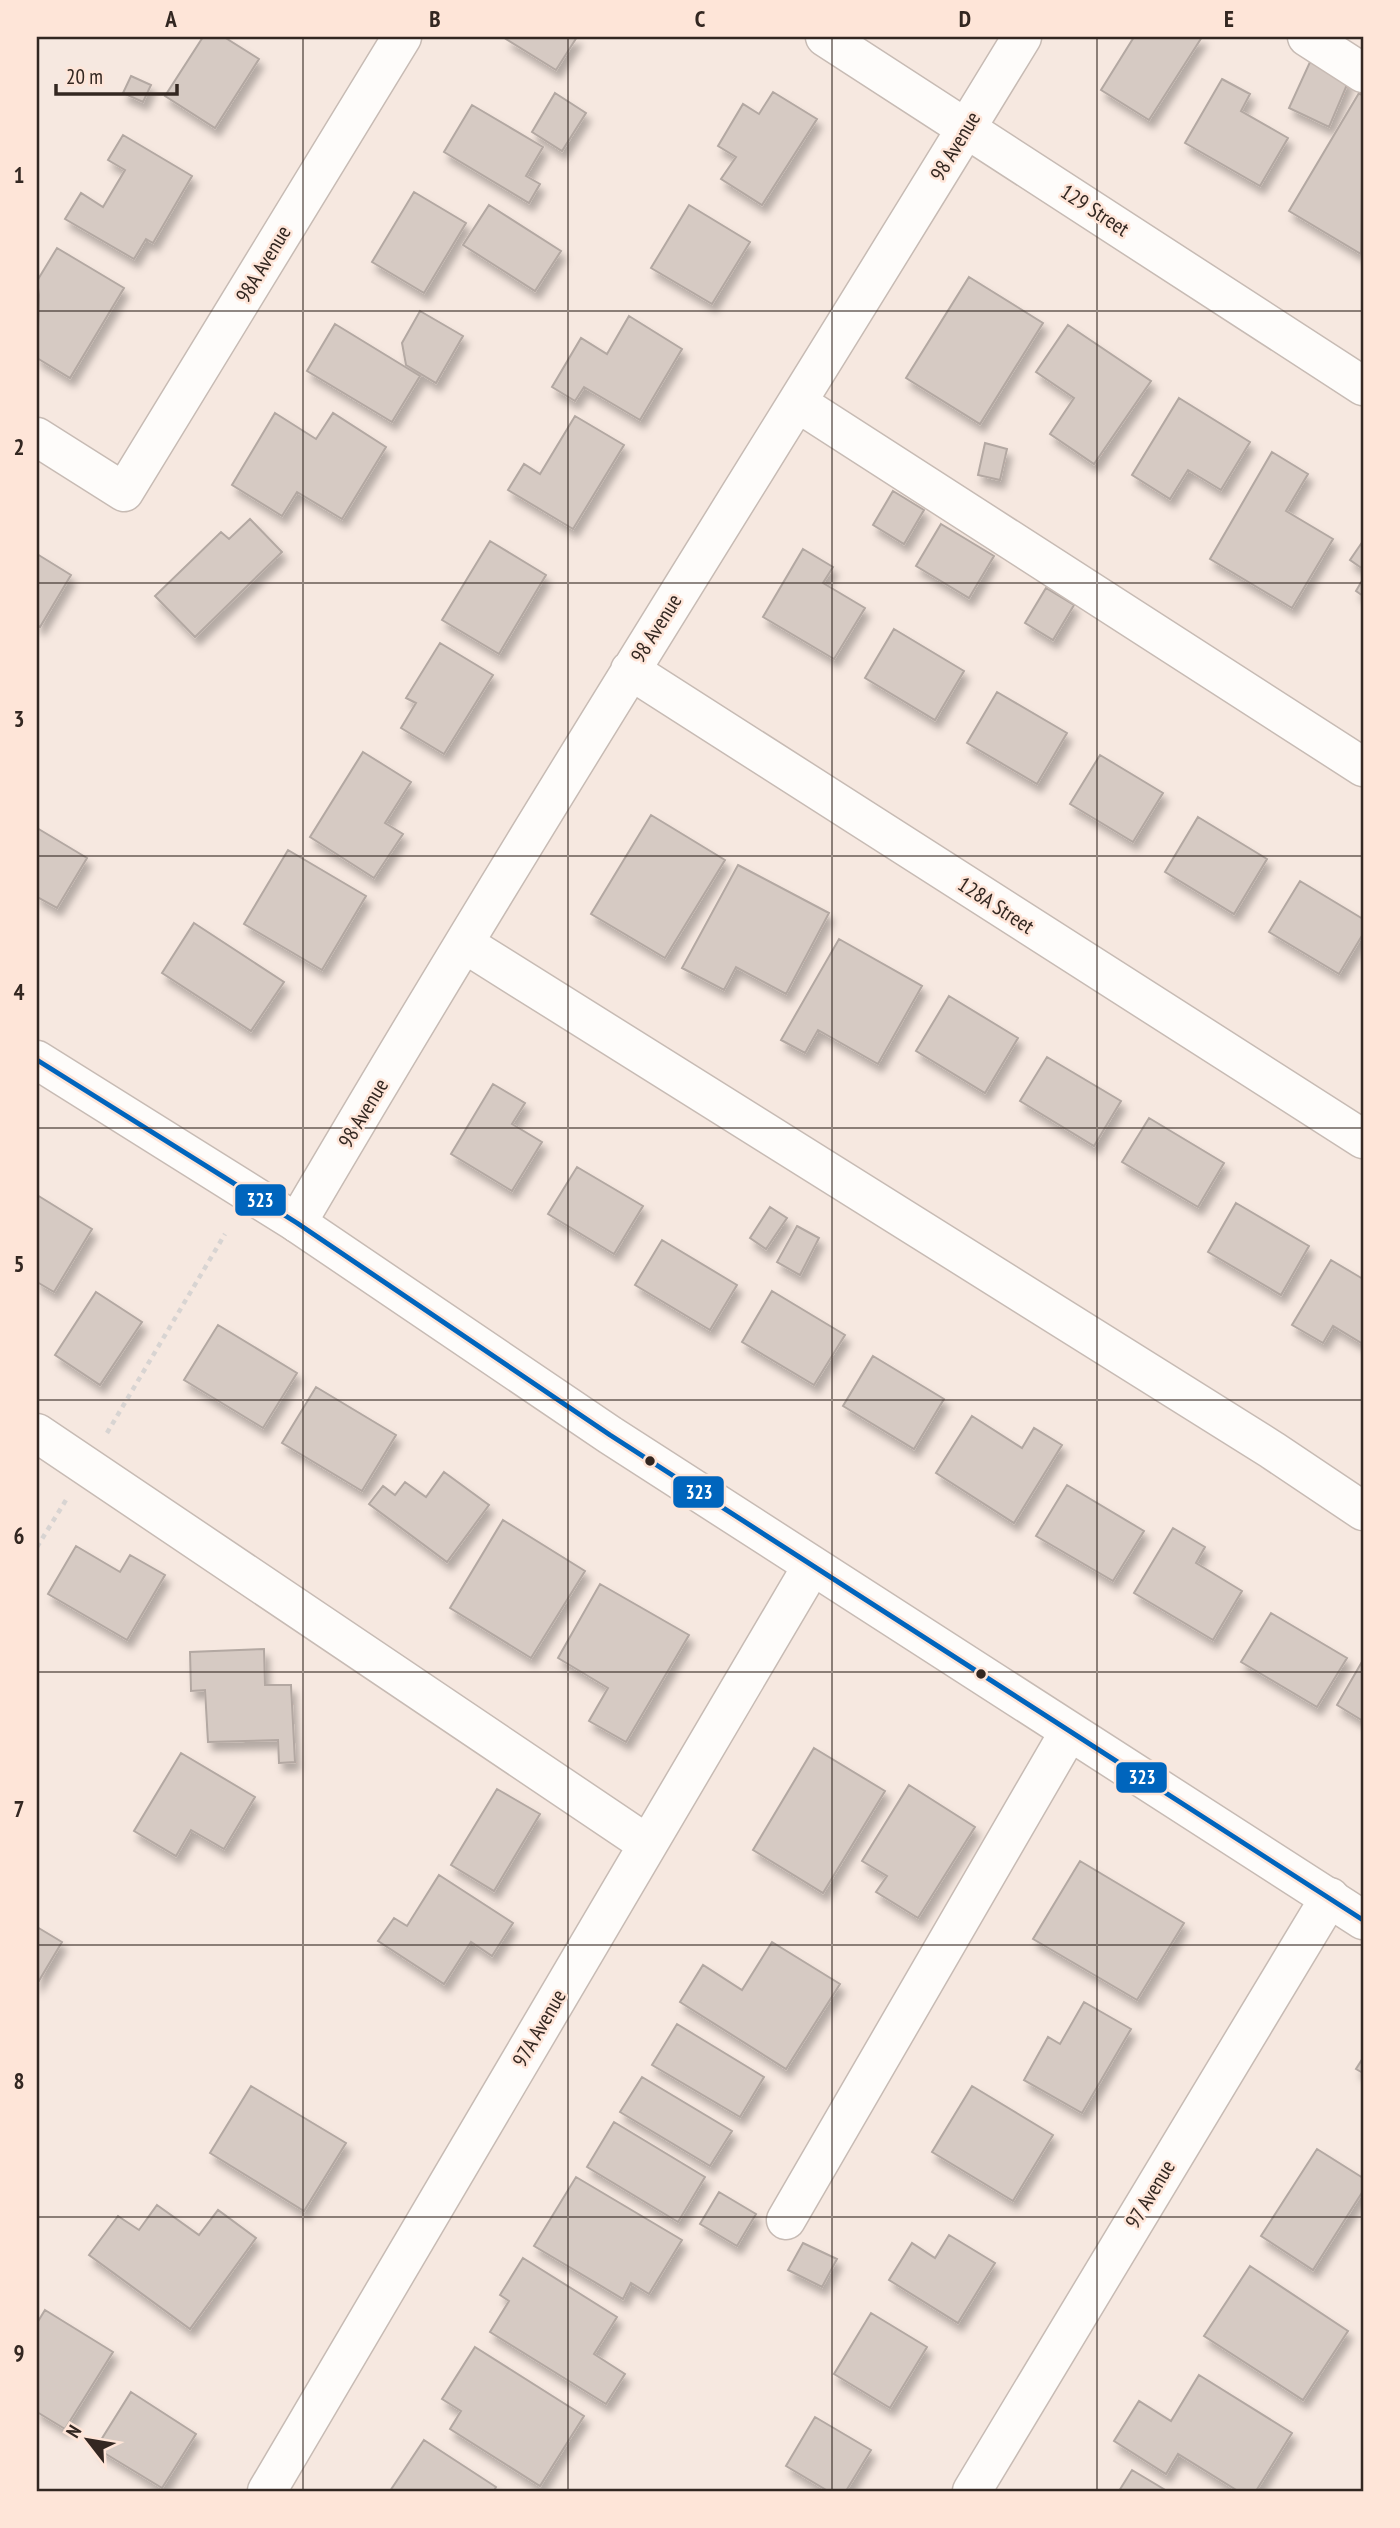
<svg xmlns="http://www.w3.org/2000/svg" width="1400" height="2528" font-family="'PT Sans Narrow',sans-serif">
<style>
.building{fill:#d6cac3;stroke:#b3a8a2;stroke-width:2;filter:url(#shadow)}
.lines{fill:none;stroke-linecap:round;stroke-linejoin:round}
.minor-casing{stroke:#c7bbb4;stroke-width:41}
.major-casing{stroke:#c7bbb4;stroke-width:41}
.path{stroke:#d8d4d2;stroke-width:4.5;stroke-dasharray:5 5;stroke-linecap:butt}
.minor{stroke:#fefcfa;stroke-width:38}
.major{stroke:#fefcfa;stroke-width:38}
.bus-1-casing{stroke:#fee5d8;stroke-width:10}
.bus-1{stroke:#0065bd;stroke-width:5}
.grid{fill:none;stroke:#332721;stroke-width:2;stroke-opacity:0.55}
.bus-dot{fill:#332721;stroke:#fee5d8;stroke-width:2.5}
.labels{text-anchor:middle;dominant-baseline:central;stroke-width:5;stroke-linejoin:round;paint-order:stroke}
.street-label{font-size:21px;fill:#332721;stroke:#fee5d8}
.line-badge{stroke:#fee5d8;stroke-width:2.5}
.badge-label{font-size:19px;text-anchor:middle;font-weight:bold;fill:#fff}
.neatline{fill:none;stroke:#332721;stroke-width:2.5}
.grid-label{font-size:23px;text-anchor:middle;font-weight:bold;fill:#332721}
</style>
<defs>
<filter id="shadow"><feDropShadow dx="4.5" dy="8" stdDeviation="3.5" flood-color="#0004"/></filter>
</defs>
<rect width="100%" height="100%" fill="#f6e8e0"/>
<path class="building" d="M203 37H224L259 59 215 128 165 96Z
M508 37H577L556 70 506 39Z
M1134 37H1202L1149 120 1101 90Z
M1310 62 1349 80 1329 127 1289 108Z
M131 76 151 85 143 102 123 93Z
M1222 79 1250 94 1241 111 1288 138 1260 186 1185 143Z
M773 92 817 119 762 205 721 179 736 157 718 146 743 104 759 114Z
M555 93 586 113 562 151 532 132Z
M1359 93 1363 96 1361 254 1289 211Z
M472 105 543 147 526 176 540 184 529 203 444 152Z
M123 135 192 176 153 243 146 239 134 259 65 219 81 193 103 207 125 170 108 160Z
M414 192 466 223 424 293 372 262Z
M489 205 561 251 535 291 463 245Z
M689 205 750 242 712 304 651 268Z
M57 248 124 288 70 378 37 358 39 295 37 281Z
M969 277 1043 323 980 424 906 378Z
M420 311 463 336 436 383 406 365 402 343Z
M629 316 682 349 640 420 584 387 575 401 552 387 581 338 607 354Z
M335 324 420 376 392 422 307 371Z
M1068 325 1151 381 1094 464 1050 434 1074 398 1036 372Z
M1179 398 1250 442 1221 490 1188 470 1170 499 1132 475Z
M275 413 316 439 333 413 386 447 342 519 297 492 282 516 232 485Z
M575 416 624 445 573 529 508 490 524 464 540 474Z
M985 443 1007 449 1000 480 978 475Z
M1272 452 1308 474 1286 511 1333 539 1292 608 1210 559Z
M893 491 924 510 904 544 873 525Z
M250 519 282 552 195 637 155 596 221 532 229 539Z
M941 524 994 556 969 598 916 566Z
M490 541 546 575 499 654 442 620Z
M1363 541V569L1350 560Z
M803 549 833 567 823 583 865 608 834 659 763 617Z
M37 554 71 575 40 627 37 625Z
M1363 579V596L1356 591Z
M1046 588 1074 605 1053 640 1025 623Z
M894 629 964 671 935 720 865 678Z
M440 643 493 675 444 754 401 728 416 703 406 698Z
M997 692 1067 733 1037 784 967 743Z
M363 752 411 782 385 823 403 834 374 878 310 837Z
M1100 755 1163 793 1133 842 1070 804Z
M651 815 725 860 665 958 591 914Z
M1198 817 1267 859 1234 914 1165 872Z
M37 828 87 858 57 908 37 897Z
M288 850 366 896 322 970 244 924Z
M738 865 829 913 786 994 736 967 724 990 682 968Z
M1300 881 1363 919V934L1339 974 1269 932Z
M194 923 284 982 251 1031 162 973Z
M839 939 922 986 878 1064 818 1030 805 1053 781 1040Z
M949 996 1018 1038 985 1093 916 1051Z
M1047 1057 1121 1101 1094 1146 1020 1101Z
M493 1084 525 1103 512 1124 542 1142 512 1191 451 1154Z
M1149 1118 1224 1163 1198 1207 1122 1162Z
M577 1167 643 1206 614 1254 548 1214Z
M37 1195 92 1229 54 1292 37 1282Z
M1236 1203 1309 1246 1281 1295 1208 1252Z
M770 1207 787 1218 766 1249 750 1238Z
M797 1226 819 1238 800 1275 777 1262Z
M662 1240 737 1285 710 1330 635 1285Z
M1331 1260 1363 1279V1344L1333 1326 1323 1343 1292 1325Z
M772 1291 845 1335 814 1385 742 1342Z
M96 1292 142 1322 100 1385 55 1355Z
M218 1325 297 1373 263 1428 184 1380Z
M873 1356 944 1399 914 1449 843 1406Z
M316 1387 396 1435 362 1491 282 1443Z
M972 1416 1022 1448 1034 1428 1062 1445 1014 1523 936 1473Z
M444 1472 489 1505 447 1562 369 1504 383 1486 395 1495 405 1482 426 1497Z
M1067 1485 1144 1531 1113 1581 1036 1536Z
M503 1520 585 1571 531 1658 450 1608Z
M1173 1528 1205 1547 1196 1563 1242 1591 1213 1640 1134 1593Z
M76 1546 120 1572 130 1555 165 1575 127 1640 48 1594Z
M600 1584 689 1635 626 1742 589 1721 608 1688 558 1658Z
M1271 1613 1347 1658 1317 1707 1241 1662Z
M264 1649 265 1685H291L295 1762 279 1763 278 1740 208 1742 205 1690 191 1691 190 1652Z
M1363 1660V1721L1337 1705Z
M814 1748 885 1791 823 1893 753 1850Z
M181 1753 255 1797 224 1849 191 1830 176 1856 134 1831Z
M909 1785 975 1827 918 1918 876 1892 887 1876 862 1861Z
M497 1789 540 1814 494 1891 451 1865Z
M1080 1861 1184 1923 1137 2000 1033 1939Z
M439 1875 513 1923 492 1956 471 1942 444 1984 378 1941 394 1918 407 1926Z
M37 1927 62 1942 37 1984Z
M772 1942 840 1984 786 2069 680 2002 703 1965 742 1990Z
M1084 2002 1131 2029 1082 2113 1024 2080 1048 2037 1060 2044Z
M677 2024 764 2077 740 2117 652 2065Z
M1363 2058V2073L1356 2069Z
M642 2077 732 2131 710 2166 620 2112Z
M251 2086 346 2143 304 2211 210 2153Z
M972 2086 1053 2135 1013 2201 932 2152Z
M614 2122 705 2177 678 2222 587 2167Z
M1317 2149 1363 2178V2191L1313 2270 1261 2236Z
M576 2177 682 2240 649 2294 631 2283 623 2299 534 2246Z
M719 2192 756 2214 737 2246 700 2224Z
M157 2205 199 2235 218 2210 256 2238 190 2329 89 2255 118 2216 139 2230Z
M949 2235 995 2263 958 2323 889 2280 912 2243 935 2258Z
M803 2243 837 2259 822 2287 788 2270Z
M523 2258 617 2317 594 2354 625 2374 606 2404 490 2332 509 2301 500 2295Z
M1250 2266 1348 2331 1303 2400 1204 2336Z
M45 2310 113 2352 65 2429 37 2412V2323Z
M871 2313 927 2347 890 2408 834 2374Z
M475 2347 584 2416 540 2486 450 2429 461 2411 442 2399Z
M1199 2375 1292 2433 1256 2491H1238L1178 2454 1166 2474 1114 2441 1139 2401 1171 2421Z
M131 2392 196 2434 162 2488 96 2448Z
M815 2417 871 2450 846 2491H828L786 2466Z
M424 2440 496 2487 494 2491H390Z
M1132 2470 1167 2491H1119Z"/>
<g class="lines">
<defs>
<path id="minor" d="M825 37 1363 386
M1307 37 1363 73
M798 403 1363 767
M37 437 124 492 402 37
M630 670 1363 1139
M465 944 1272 1450 1363 1511
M297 1223C531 823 781 433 1022 37
M37 1433 647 1844
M786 2220 1069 1732
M267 2491 812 1566
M972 2491 1330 1897"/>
<path id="major" d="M37 1060 297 1223 610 1435 1363 1920"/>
</defs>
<use href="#minor" class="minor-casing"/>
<use href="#major" class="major-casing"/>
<path class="path" d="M107 1433 225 1234
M37 1547 66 1500"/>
<use href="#minor" class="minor"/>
<use href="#major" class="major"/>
<defs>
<path id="bus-1" d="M37 1060 297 1223 610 1435 1363 1920"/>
</defs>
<use href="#bus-1" class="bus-1-casing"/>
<use href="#bus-1" class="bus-1"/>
</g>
<path class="grid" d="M303 37V2491M568 37V2491M832 37V2491M1097 37V2491M37 311H1363M37 583H1363M37 856H1363M37 1128H1363M37 1400H1363M37 1672H1363M37 1945H1363M37 2217H1363"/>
<g class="bus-dot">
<circle cx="650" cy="1461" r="6"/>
<circle cx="981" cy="1674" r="6"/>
</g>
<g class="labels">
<g class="street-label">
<text transform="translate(955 146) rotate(-59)">98 Avenue</text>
<text transform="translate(1095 210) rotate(33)">129 Street</text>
<text transform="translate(263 264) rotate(-59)">98A Avenue</text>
<text transform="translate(656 628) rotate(-58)">98 Avenue</text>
<text transform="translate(996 905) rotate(33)">128A Street</text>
<text transform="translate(363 1113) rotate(-59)">98 Avenue</text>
<text transform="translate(539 2028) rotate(-60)">97A Avenue</text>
<text transform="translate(1150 2194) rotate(-59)">97 Avenue</text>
</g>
</g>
<g class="line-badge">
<rect x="234" y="1183" width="53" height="34" rx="7" fill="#0065bd"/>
<rect x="672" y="1475" width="53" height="34" rx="7" fill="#0065bd"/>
<rect x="1115" y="1761" width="53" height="33" rx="7" fill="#0065bd"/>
</g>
<g class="badge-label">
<text x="260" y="1207">323</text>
<text x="699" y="1499">323</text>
<text x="1142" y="1784">323</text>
</g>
<rect width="1400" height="2528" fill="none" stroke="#fee5d8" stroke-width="77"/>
<g transform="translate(88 2440) rotate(301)" stroke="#fee5d8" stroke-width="5" paint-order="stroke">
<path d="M0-5L12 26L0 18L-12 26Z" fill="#332721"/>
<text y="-10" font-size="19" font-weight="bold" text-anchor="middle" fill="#332721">N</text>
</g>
<path d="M56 84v10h121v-10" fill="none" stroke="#332721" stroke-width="3.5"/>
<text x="66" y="84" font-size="21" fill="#332721" stroke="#fee5d8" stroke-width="5" paint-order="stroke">20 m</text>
<rect x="38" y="38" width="1324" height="2452" class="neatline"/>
<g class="grid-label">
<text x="171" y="27">A</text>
<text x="435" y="27">B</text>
<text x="700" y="27">C</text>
<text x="965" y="27">D</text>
<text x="1229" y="27">E</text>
<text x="19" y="183">1</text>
<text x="19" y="455">2</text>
<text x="19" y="727">3</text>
<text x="19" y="1000">4</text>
<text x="19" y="1272">5</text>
<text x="19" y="1544">6</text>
<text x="19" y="1817">7</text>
<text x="19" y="2089">8</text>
<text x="19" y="2361">9</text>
</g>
</svg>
